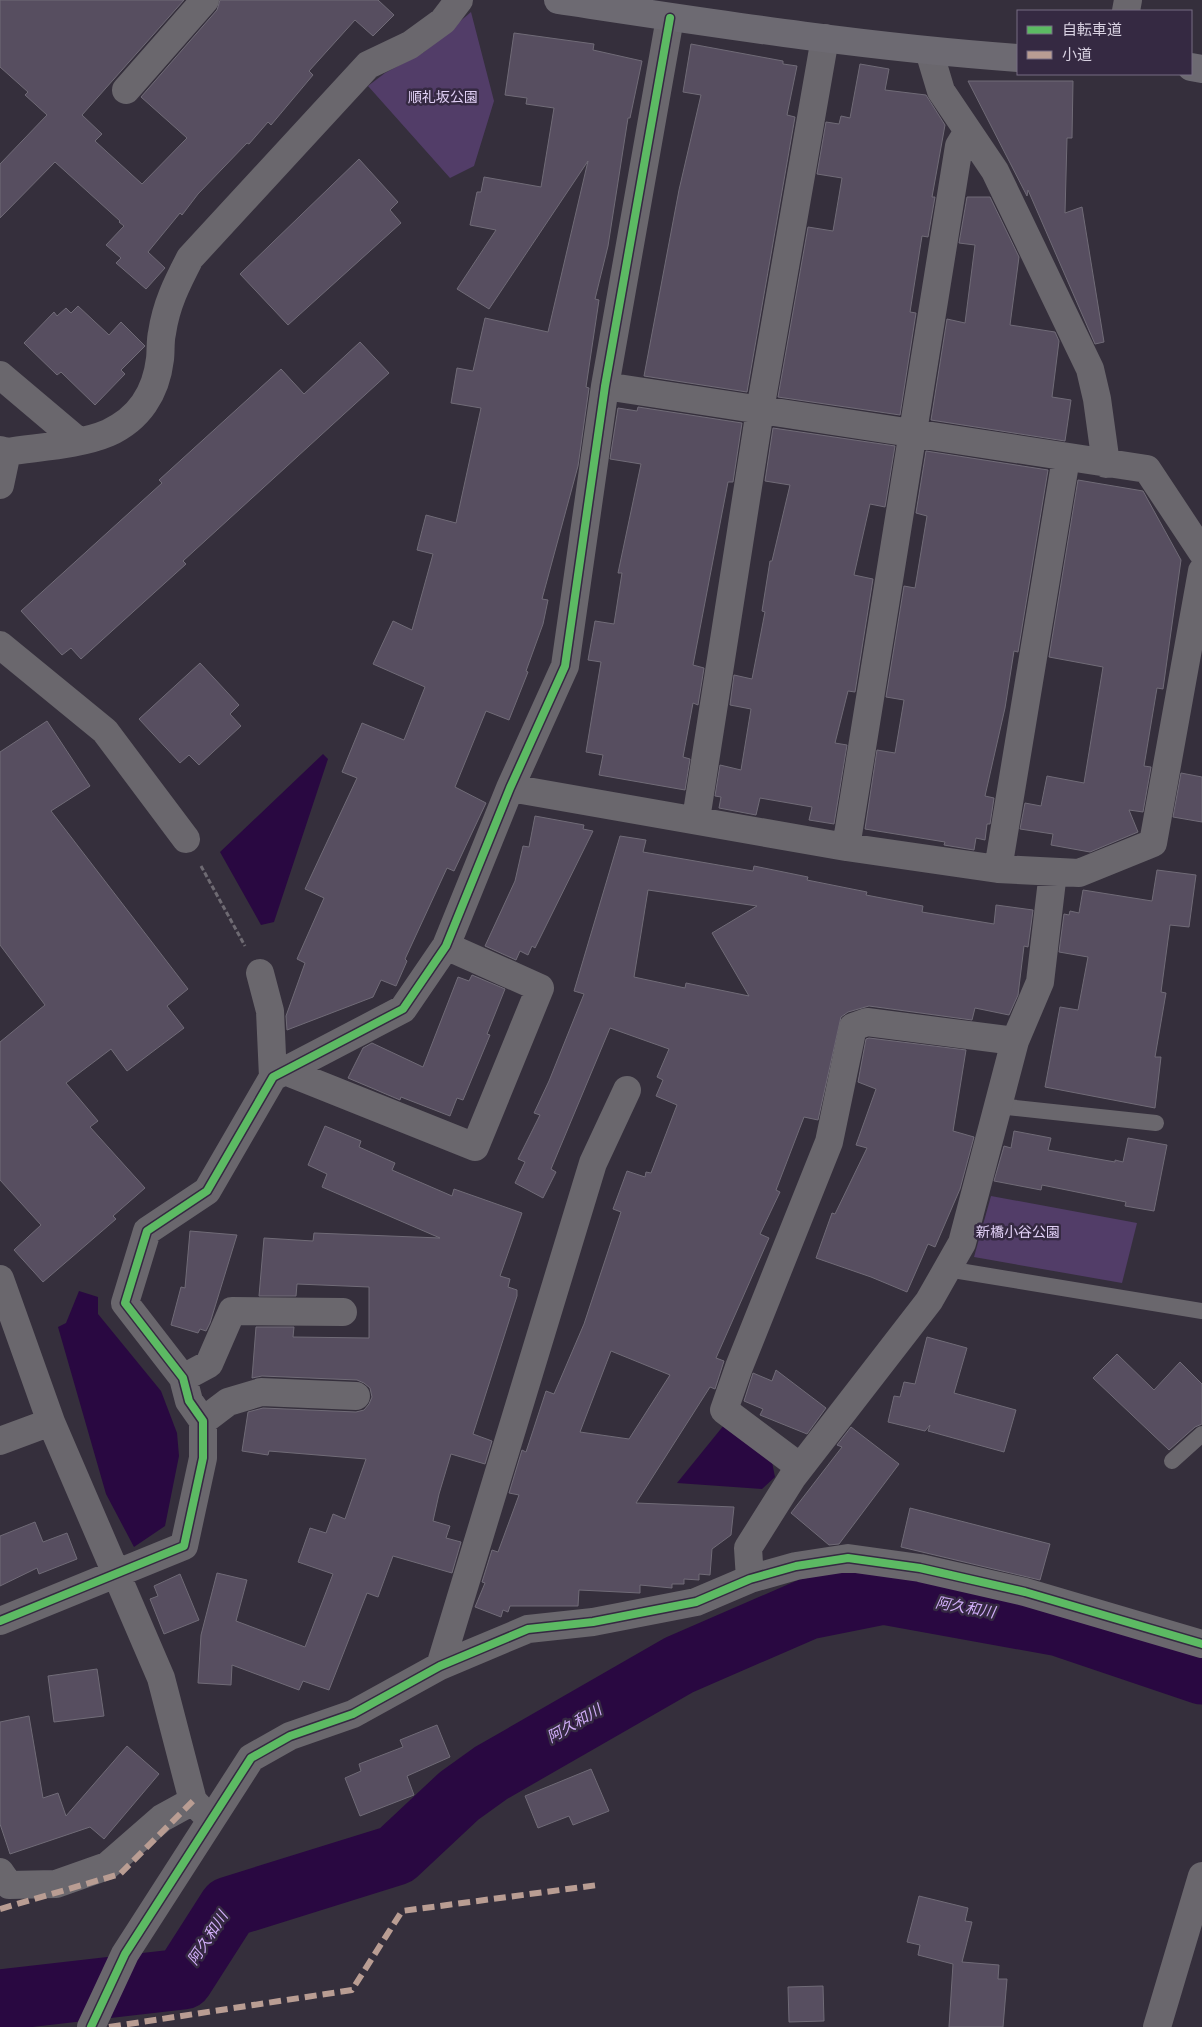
<svg xmlns="http://www.w3.org/2000/svg" width="1202" height="2027" font-family="Overpass,'Noto Sans JP',sans-serif">
<style>
.green{fill:#523d68}
.water{fill:#290841}
.lines{fill:none;stroke-linecap:round;stroke-linejoin:round}
.river{stroke:#290841;stroke-width:61}
.building{fill:#574e60;stroke:#706b77;fill-rule:evenodd}
.path{stroke:#6e6a72;stroke-width:3;stroke-dasharray:5 2.5;stroke-linecap:butt}
.lane{stroke:#6a676d;stroke-width:16}
.street{stroke:#6a676d;stroke-width:28}
.secondary{stroke:#6d6a72;stroke-width:28}
.quiet{stroke:#b99d93;stroke-width:6;stroke-dasharray:12 6;stroke-linecap:butt}
.cycleway-casing{stroke:#352942;stroke-width:11}
.cycleway{stroke:#5cba63;stroke-width:8}
.labels{text-anchor:middle;dominant-baseline:central;stroke-width:5;stroke-linejoin:round;paint-order:stroke}
.park-label{font-size:14px;fill:#e1d0f6;stroke:#352942}
.water-label{font-size:15px;font-style:italic;fill:#d1aef9;stroke:#352942}
</style>
<rect width="100%" height="100%" fill="#352f3c"/>
<path class="green" d="M471 12 494 101 474 166 450 178 368 86 385 73 424 52Z
M991 1196 1137 1223 1122 1283 974 1257Z"/>
<path class="water" d="M323 754 328 759 274 922 261 925 220 852Z
M79 1291 98 1297V1314L161 1391 177 1433 179 1456 165 1526 134 1547 106 1494 58 1327 66 1323Z
M724 1425 772 1462 775 1477 762 1489 677 1483Z"/>
<g class="lines">
<path class="river" d="M0 2000 183 1979 229 1907 396 1855 459 1796 491 1773 679 1665 808 1609 883 1594 1060 1626 1202 1674"/>
</g>
<path class="building" d="M0 0H184L82 115 102 134 95 141 142 184 187 138 141 97 217 10 220 0H378L394 15 373 36 355 20 309 71 313 75 271 125 268 122 249 144 247 143 198 194 182 215 180 213 148 252 165 268 146 289 116 263 121 258 106 245 124 226 119 222 120 221 55 162 0 218V164L47 115 25 95 28 92 0 67Z
M514 33 594 44 593 50 642 61 630 118H628L608 246 595 299 599 300 586 387 589 388 578 466 542 599 548 600 543 624 526 671 528 672 509 720 486 711 455 787 486 803 454 871 447 868 405 959 407 961 396 986 381 980 373 997 287 1030 286 1016 305 963 297 959 324 898 305 889 357 778 342 772 362 723 404 740 425 687 373 664 393 621 412 630 433 554 417 550 426 515 456 523 481 408 451 403 457 368 473 371 485 318 548 332 588 161 489 309 457 289 496 230 470 225 477 192H481L484 177 541 187 554 108 526 104 527 98 505 95Z
M691 44 783 61V64L797 66 787 115 795 117 747 392 644 376 679 190 701 95 683 92Z
M860 64 889 69 885 90 926 95 945 125 932 197H935L928 237 922 236 910 312 916 313 900 415 778 397 808 227 833 231 842 178 817 174 826 122 839 124 841 116 850 118Z
M968 81H1073L1072 138H1067L1065 213 1082 207 1104 342 1095 344 1028 190 1027 196Z
M359 159 398 202 390 210 401 223 288 325 240 274Z
M967 197H990L1019 257 1010 325 1055 332 1059 341 1052 397 1071 400 1065 441 931 420 947 319 965 323 975 245 959 243Z
M78 306 109 335 121 322 145 346 121 370 125 374 95 405 61 372 57 375 24 343 54 312 57 316 66 308 71 313Z
M360 342 389 373 183 561 186 564 81 659 71 648 62 655 21 611 162 483 159 480 281 369 304 394Z
M638 407 742 423 733 482H728L693 665 704 668 698 705 693 703 683 757 690 759 685 790 599 775 603 755 586 752 601 662 588 660 595 621 614 624 622 573H618L641 464 610 459 618 408 637 411Z
M773 428 895 446 885 507 870 504 854 575 873 579 855 692 848 691 835 743 847 745 834 824 809 820 812 807 760 798 756 815 719 808 721 797 715 796 720 765 741 770 751 709 730 705 734 675 752 679 765 612 762 611 770 561H772L790 485 765 481Z
M926 451 1048 470 1018 652 1014 651 1005 708 985 796 994 798 990 824H987L985 840 976 838 974 850 944 845 945 842 865 829 877 750 895 753 904 700 886 697 904 586 915 588 927 516 916 513Z
M1078 480 1143 491 1181 560 1163 689 1157 688 1144 766 1151 767 1143 812 1129 810 1138 832 1090 852 1051 845 1053 834 1020 829 1025 803 1041 806 1047 776 1084 783 1103 667 1049 657Z
M200 663 239 705 230 714 241 726 199 765 189 755 180 763 139 719Z
M47 721 90 786 51 811 188 989 167 1006 184 1028 127 1071 111 1049 66 1083 98 1121 90 1127 145 1188 113 1216 116 1219 43 1282 14 1250 41 1225 0 1180V1042L45 1005 0 945V752Z
M1181 773 1202 777V822L1173 817Z
M535 816 584 825 583 829 593 831 535 948 532 946 528 955 520 951 516 960 485 946 515 881 523 846 529 847Z
M620 836 646 840 643 852 753 871 754 866 808 877 807 880 867 892 866 895 923 906 922 912 994 924 996 905 1033 910 1028 947 1024 946 1018 995 1009 1015 975 1008 972 1020 869 1006 848 1012 841 1017 818 1120 804 1117 776 1190 780 1192 760 1234 769 1238 716 1358 724 1361 715 1389 710 1387 636 1503 734 1507 731 1535 712 1549 710 1575 699 1574V1580L684 1579V1584H672V1588L640 1585V1593L579 1590 578 1606H510L508 1612 503 1610 501 1617 475 1607 485 1583 482 1582 492 1550 498 1552 519 1495 509 1493 522 1450 526 1452 546 1391 554 1394 584 1324 621 1212 613 1209 627 1171 645 1177 646 1172 651 1173 677 1105 656 1096 663 1080 657 1077 669 1049 610 1028 551 1169 556 1172 543 1198 515 1183 525 1162 518 1159 540 1115 534 1113 549 1081 584 994 574 991ZM648 890 757 906 712 933 749 996 686 983 685 988 634 977ZM611 1351 670 1375 629 1439 580 1432Z
M1157 870 1196 875 1189 927 1170 925 1161 992 1166 993 1155 1057H1161L1155 1108 1045 1087 1060 1007 1078 1010 1088 957 1059 952 1064 914 1069 915 1070 911 1079 913 1083 890 1152 901Z
M472 975 505 989 487 1034 490 1035 463 1100 457 1098 450 1116 401 1097 400 1100 348 1078 363 1048 372 1043 423 1067 458 977 469 981Z
M869 1038 966 1050 953 1131 974 1137 960 1189 935 1247 928 1244 907 1292 871 1277 816 1258 832 1213 835 1214 867 1148 856 1145 876 1089 858 1082 866 1039Z
M325 1126 361 1141 359 1147 395 1163 392 1170 452 1196 454 1189 522 1213 500 1276 510 1279 508 1287 517 1290V1296L473 1434 492 1441 485 1464 451 1454 439 1494 433 1521 450 1526 446 1538 461 1542 452 1573 393 1556 378 1597 367 1593 329 1690 303 1681 299 1690 232 1665 231 1685 198 1683 201 1635 217 1573 247 1580 236 1621 305 1647 333 1574 298 1562 310 1528 326 1533 333 1514 345 1519 366 1459 269 1451 268 1455 242 1451 248 1412 263 1408 356 1412 364 1410 369 1404 372 1397 370 1388 364 1383 357 1380 262 1376 252 1378 256 1327H294L293 1337 369 1338V1287L297 1284 296 1296H259L264 1238 313 1241 314 1233 440 1238 322 1187 327 1174 308 1165Z
M1014 1131 1051 1138 1048 1150 1115 1162V1160L1123 1162 1128 1138 1167 1145 1154 1211 1125 1206 1126 1202 1042 1185 1041 1190 994 1181 1004 1146 1011 1148Z
M190 1231 237 1235 210 1323 206 1331 200 1329 198 1333 171 1325 181 1287 185 1288Z
M927 1337 967 1348 954 1393 1016 1410 1004 1452 928 1431 930 1425 925 1431 888 1422 894 1396 900 1397 904 1382 915 1384Z
M1117 1354 1154 1390 1180 1362 1202 1384V1424L1195 1427 1169 1450 1093 1378Z
M776 1370 826 1408 807 1434 760 1415 763 1409 744 1401 753 1373 772 1381Z
M851 1427 899 1464 839 1544 829 1545 791 1513 842 1447 837 1445Z
M910 1508 1050 1544 1040 1580 901 1547Z
M35 1522 43 1542 67 1533 77 1559 39 1574 37 1568 0 1586V1536Z
M180 1574 199 1620 164 1634 150 1599 158 1596 154 1586Z
M97 1669 104 1716 54 1722 48 1676Z
M29 1716 43 1798 58 1793 66 1816 127 1746 159 1774 104 1839 90 1827 10 1854 0 1824V1722Z
M437 1725 450 1757 407 1776 414 1795 360 1816 345 1778 361 1771 359 1764 403 1747 400 1740Z
M591 1769 609 1811 573 1825 569 1816 538 1828 525 1796Z
M919 1896 968 1908 965 1921 972 1922 962 1962 999 1965 998 1979H1007L1003 2027H949L953 1964 918 1955 920 1945 907 1942Z
M823 1986 824 2021 789 2022 788 1987Z"/>
<g class="lines">
<path class="path" d="M201 866 245 946"/>
<path class="lane" d="M998 1106 1156 1123
M947 1269 1202 1311
M1172 1461 1202 1434"/>
<path class="street" d="M1126 11 1128 0
M929 51 941 91 995 171 1090 369 1097 399 1106 464
M126 90 205 0
M0 375 77 440
M605 386 1147 469 1202 552
M0 450 7 452C38 447 80 445 108 433 139 419 156 393 160 359 161 351 160 341 162 333 166 305 177 283 190 258L368 65 410 45 443 21 459 0
M0 485 7 452
M0 645 105 731 186 839
M510 788 846 847 998 869 1079 873 1153 843 1202 571
M696 819 760 410 825 38
M846 847 959 146 968 131
M998 869 1066 458
M260 973 270 1011 273 1077
M1015 1041 1040 982 1053 872
M285 1071 475 1147 540 988 446 946
M0 1279 51 1422 161 1678 193 1801 211 1820
M183 1378 209 1364 232 1311 343 1312
M203 1421 228 1402 261 1392 356 1396
M0 1441 51 1422
M750 1579 748 1548 792 1478 929 1301 962 1243 1015 1041 867 1022 853 1027 829 1142 739 1367 724 1410 800 1467
M0 1621 184 1546 203 1458V1421L189 1401 183 1378 125 1303 147 1231 207 1191 273 1077 403 1009 446 946 510 788 565 666 605 386 670 18
M440 1666 593 1163 627 1090
M0 1872 9 1885 56 1884 107 1866 162 1818 193 1801
M91 2027 125 1954 251 1758 290 1736 353 1714 440 1666 528 1629 593 1622 696 1602 750 1579 796 1566 848 1558 920 1568 1025 1592 1202 1644
M1157 2027 1202 1876"/>
<path class="secondary" d="M558 0C711 23 864 47 1018 58
M1191 67 1202 69"/>
<path class="quiet" d="M0 1909 120 1874 193 1801
M109 2027 352 1990 402 1911 598 1885"/>
<defs>
<path id="cycleway" d="M0 1621 184 1546 203 1458V1421L189 1401 183 1378 125 1303 147 1231 207 1191 273 1077 403 1009 446 946 510 788 565 666 605 386 670 18
M91 2027 125 1954 251 1758 290 1736 353 1714 440 1666 528 1629 593 1622 696 1602 750 1579 796 1566 848 1558 920 1568 1025 1592 1202 1644"/>
</defs>
<use href="#cycleway" class="cycleway-casing"/>
<use href="#cycleway" class="cycleway"/>
</g>
<g class="labels">
<g class="park-label">
<text x="443" y="98">順礼坂公園</text>
<text x="1018" y="1233">新橋小谷公園</text>
</g>
<g class="water-label">
<text transform="translate(965 1609) rotate(10)">阿久和川</text>
<text transform="translate(575 1725) rotate(-30)">阿久和川</text>
<text transform="translate(209 1939) rotate(-57)">阿久和川</text>
</g>
</g>
<rect x="1017" y="10" width="175" height="65" fill="#352942" stroke="#766c82"/>
<rect x="1027" y="26" width="25" height="8" fill="#5cba63" stroke="#766c82"/>
<text x="1062" y="35" font-size="15" fill="#d8d1e1">自転車道</text>
<rect x="1027" y="51" width="25" height="8" fill="#b99d93" stroke="#766c82"/>
<text x="1062" y="60" font-size="15" fill="#d8d1e1">小道</text>
</svg>
